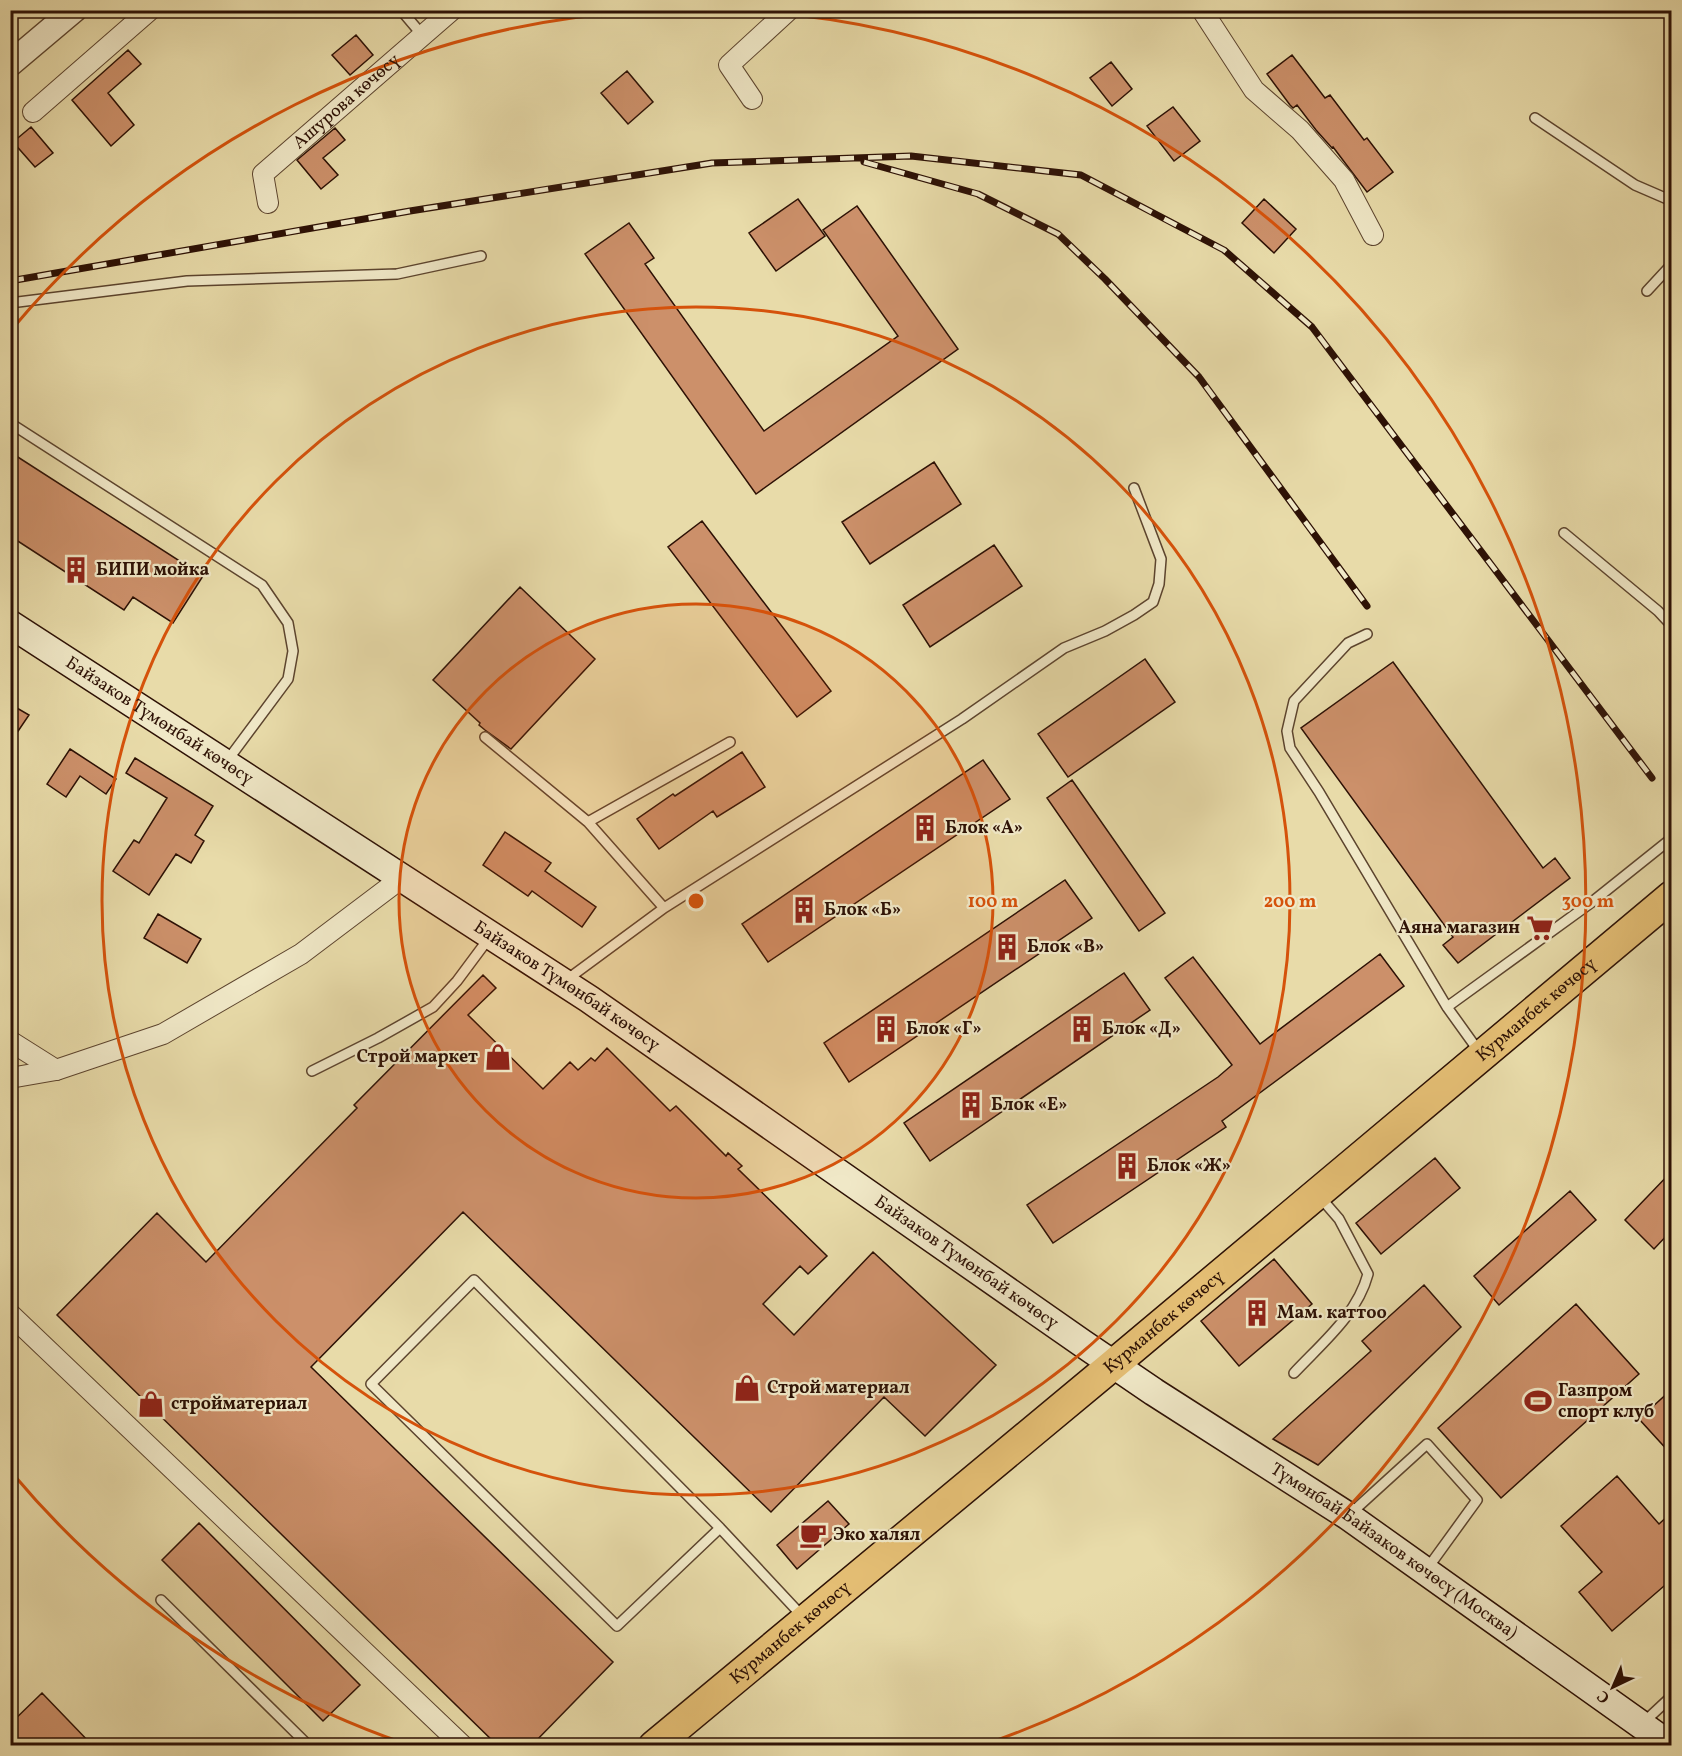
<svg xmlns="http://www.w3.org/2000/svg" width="1682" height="1756" font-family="Vollkorn,serif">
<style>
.building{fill:#cc906a;stroke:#2d1105;stroke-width:1.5}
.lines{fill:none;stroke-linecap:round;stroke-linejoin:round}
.service-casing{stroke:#5c442e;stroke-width:12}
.minor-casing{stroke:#5c442e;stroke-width:22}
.tertiary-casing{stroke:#5c442e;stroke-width:27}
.secondary-casing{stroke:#2d1105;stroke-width:30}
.primary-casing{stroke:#2d1105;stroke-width:33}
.service{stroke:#f0e8c7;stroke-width:9}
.minor{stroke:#f0e8c7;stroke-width:20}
.tertiary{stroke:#f0e8c7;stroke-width:24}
.secondary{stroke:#f0e8c7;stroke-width:27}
.primary{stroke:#e4be74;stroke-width:30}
.rail-casing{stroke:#2d1105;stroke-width:7}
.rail{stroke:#f0e8c7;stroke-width:4.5;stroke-dasharray:14;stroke-linecap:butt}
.ring{fill:none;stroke:#d5520b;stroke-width:3}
.labels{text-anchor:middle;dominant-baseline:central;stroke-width:4.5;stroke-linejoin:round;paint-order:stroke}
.street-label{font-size:18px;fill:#2d1105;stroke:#f0e8c7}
.poi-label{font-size:18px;font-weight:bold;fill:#2d1105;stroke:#f0e8c7;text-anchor:start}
.centre{fill:#d5520b;stroke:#f0e8c7;stroke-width:3}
.ring-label{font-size:18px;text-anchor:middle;font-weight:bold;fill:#d5520b;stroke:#f0e8c7;stroke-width:4.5;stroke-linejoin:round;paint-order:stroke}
</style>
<rect width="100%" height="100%" fill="#e8dba9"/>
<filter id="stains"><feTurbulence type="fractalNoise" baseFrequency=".00333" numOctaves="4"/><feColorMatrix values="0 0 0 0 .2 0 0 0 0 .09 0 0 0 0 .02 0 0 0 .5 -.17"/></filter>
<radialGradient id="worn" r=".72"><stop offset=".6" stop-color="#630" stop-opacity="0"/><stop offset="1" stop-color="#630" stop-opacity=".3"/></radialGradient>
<path class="building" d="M356 35 373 55 350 75 332 55Z
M128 50 141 64 108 93 134 125 111 146 72 100Z
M1292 55 1325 98 1330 95 1364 140 1367 138 1393 172 1367 192 1333 147 1332 148 1316 130 1297 105 1293 108 1290 105 1267 74Z
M1111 62 1132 89 1112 106 1090 78Z
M627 71 653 102 628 124 601 93Z
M1173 107 1200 141 1174 161 1147 126Z
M31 127 53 153 35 167 13 142Z
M335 128 345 140 323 158 338 175 321 189 297 160Z
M798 199 825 236 776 271 749 233Z
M1264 199 1296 229 1274 253 1242 223Z
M857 206 958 349 756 494 585 254 629 223 654 258 645 264 764 431 898 336 823 230Z
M10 452 203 576 173 623 133 597 124 610 10 536Z
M934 462 961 504 870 564 842 522Z
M702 521 831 691 797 717 668 547Z
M994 545 1022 586 930 647 903 605Z
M520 587 595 659 511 749 485 730 479 725 480 723 433 680Z
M1145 659 1175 702 1068 777 1038 734Z
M1393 662 1543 868 1555 858 1570 878 1458 963 1443 945 1453 937 1301 728Z
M10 704 29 715 10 743Z
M70 749 116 779 106 794 80 776 66 797 47 784Z
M742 752 765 787 717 817 713 811 659 849 637 819 673 794 675 796Z
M135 758 213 806 195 835 204 841 191 863 176 854 149 895 113 871 134 840 139 843 167 798 126 773Z
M983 760 1010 799 768 962 742 924Z
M1072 780 1165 913 1139 931 1047 798Z
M505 832 551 863 545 871 596 907 582 927 532 891 528 896 483 865Z
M1065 880 1092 918 849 1082 824 1043Z
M158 914 201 939 187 963 144 938Z
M1380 954 1404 986 1222 1121 1226 1127 1053 1243 1027 1205 1218 1077 1232 1065 1165 978 1193 957 1260 1044Z
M1124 973 1150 1010 930 1161 904 1123Z
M483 975 496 988 468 1015 543 1089 570 1062 578 1070 591 1058 595 1061 607 1048 670 1111 676 1106 726 1156 728 1153 742 1166 738 1169 827 1256 808 1274 800 1266 763 1304 794 1335 873 1252 996 1365 925 1436 884 1397 771 1512 463 1212 311 1367 613 1662 531 1746H498L57 1315 157 1213 206 1262 357 1108 354 1105Z
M1435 1158 1460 1188 1381 1254 1356 1223Z
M1671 1172V1231L1654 1249 1625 1220Z
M1570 1191 1596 1220 1499 1305 1474 1276Z
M1274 1259 1312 1304 1239 1366 1201 1321Z
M1424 1285 1461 1327 1318 1465 1273 1439 1371 1351 1362 1341Z
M1576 1304 1639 1374 1501 1498 1438 1428Z
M1671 1390V1454L1639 1419Z
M1617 1476 1659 1524 1671 1513V1580L1612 1631 1579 1592 1602 1572 1561 1526Z
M828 1501 849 1524 797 1569 777 1545Z
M199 1523 360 1685 323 1721 162 1560Z
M42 1693 93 1746H10V1724Z"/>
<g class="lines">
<defs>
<path id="service" d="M401 10 423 36
M1535 118 1635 185 1672 201
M1647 291 1672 264
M10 303 187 281 397 274 481 256
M10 423 262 585 288 623 293 651 288 679 227 761
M1564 533 1658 611 1672 626
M1367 634 1348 643 1294 701 1287 731 1290 748 1319 792 1447 1007 1480 1053
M485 737 588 822 664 908
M588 822 730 742
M565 981 664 908 962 719 1064 648 1105 631 1134 615 1153 602 1159 584 1161 559 1134 488
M1447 1007 1592 902 1672 838
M312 1071 378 1038 433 1007 457 981 489 938
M1294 1373C1322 1343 1357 1315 1368 1274L1339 1219 1320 1197
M1349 1515 1427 1444 1477 1500 1427 1569
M720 1528 617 1626 371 1384 474 1280 720 1528 804 1618
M161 1600 309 1746
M1643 1723 1672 1696"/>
<g id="minor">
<path d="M1202 10 1254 90 1300 130 1344 180 1373 235"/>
<path d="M752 99 729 65 789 10"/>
<path d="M33 112 150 10"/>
<path id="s1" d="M268 203 263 174 452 10"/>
<path d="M10 1041 56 1070"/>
<path d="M10 1078 56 1070 163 1034 301 954 403 877"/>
<path d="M10 1314 463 1746"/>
</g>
<path id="tertiary" d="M10 64 74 10"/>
<g id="secondary">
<path id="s2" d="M10 624 589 999 1082 1343 1154 1392 1348 1516 1671 1746"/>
</g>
<g id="primary">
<path id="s3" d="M654 1746 1114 1364 1672 896"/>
</g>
</defs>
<use href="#service" class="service-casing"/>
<use href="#minor" class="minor-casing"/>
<use href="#tertiary" class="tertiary-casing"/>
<use href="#secondary" class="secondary-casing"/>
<use href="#primary" class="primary-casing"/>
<use href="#service" class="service"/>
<use href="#minor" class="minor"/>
<use href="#tertiary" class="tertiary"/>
<use href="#secondary" class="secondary"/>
<use href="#primary" class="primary"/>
<defs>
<path id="rail" d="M10 12 13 10
M864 162 978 194 1058 234 1105 279 1199 377 1367 606
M10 281 410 211 712 163 911 156 1081 175 1224 250 1312 327 1652 778"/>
</defs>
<use href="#rail" class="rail-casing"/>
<use href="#rail" class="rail"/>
</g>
<circle cx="696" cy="901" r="297" fill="#d5520b" fill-opacity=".12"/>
<g class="ring">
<circle cx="696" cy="901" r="297"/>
<circle cx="696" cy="901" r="594"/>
<path d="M406 1744A892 892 0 0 1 13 1474M13 328A892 892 0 0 1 642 11M750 11A892 892 0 0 1 986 1744"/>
</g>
<defs>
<symbol id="building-bare" viewBox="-9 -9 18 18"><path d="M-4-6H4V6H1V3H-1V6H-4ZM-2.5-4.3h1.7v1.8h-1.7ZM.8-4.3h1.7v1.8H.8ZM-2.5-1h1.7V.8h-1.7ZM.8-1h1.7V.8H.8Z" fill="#8f2418" stroke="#f0e8c7" stroke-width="2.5" paint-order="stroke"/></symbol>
<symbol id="supermarket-bare" viewBox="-9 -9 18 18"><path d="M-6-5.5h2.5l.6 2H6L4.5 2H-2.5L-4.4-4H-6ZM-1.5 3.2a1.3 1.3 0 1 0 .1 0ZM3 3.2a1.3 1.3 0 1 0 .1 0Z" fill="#8f2418" stroke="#f0e8c7" stroke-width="2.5" paint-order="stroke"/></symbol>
<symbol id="shop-bare" viewBox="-9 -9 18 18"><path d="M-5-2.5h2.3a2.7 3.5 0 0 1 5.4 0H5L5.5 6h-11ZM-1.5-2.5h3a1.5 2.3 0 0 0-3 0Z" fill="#8f2418" stroke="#f0e8c7" stroke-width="2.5" paint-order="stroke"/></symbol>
<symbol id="stadium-bare" viewBox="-9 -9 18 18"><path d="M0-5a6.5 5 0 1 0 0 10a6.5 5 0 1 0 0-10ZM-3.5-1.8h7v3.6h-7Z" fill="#8f2418" stroke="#f0e8c7" stroke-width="2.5" paint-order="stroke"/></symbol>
<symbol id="cafe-bare" viewBox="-9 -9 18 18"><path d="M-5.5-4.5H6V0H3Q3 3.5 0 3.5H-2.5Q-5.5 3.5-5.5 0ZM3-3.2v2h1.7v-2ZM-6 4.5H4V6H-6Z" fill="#8f2418" stroke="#f0e8c7" stroke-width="2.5" paint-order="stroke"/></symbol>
</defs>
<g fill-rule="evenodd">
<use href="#building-bare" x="57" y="551" width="38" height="38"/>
<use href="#building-bare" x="906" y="809" width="38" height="38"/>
<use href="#building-bare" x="785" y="891" width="38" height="38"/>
<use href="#supermarket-bare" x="1521" y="909" width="38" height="38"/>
<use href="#building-bare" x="988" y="928" width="38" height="38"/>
<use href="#building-bare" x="867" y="1010" width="38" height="38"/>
<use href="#building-bare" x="1063" y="1010" width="38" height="38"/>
<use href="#shop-bare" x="479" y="1038" width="38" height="38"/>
<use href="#building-bare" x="952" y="1086" width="38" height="38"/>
<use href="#building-bare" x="1108" y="1147" width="38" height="38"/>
<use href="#building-bare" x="1238" y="1294" width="38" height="38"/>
<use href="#shop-bare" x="728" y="1369" width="38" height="38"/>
<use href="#stadium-bare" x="1519" y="1382" width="38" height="38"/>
<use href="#shop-bare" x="132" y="1385" width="38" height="38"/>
<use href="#cafe-bare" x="794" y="1516" width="38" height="38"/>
</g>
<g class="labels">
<g class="street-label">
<text stroke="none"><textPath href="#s1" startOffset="140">Ашурова көчөсү</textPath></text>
<text stroke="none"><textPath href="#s2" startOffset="178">Байзаков Түмөнбай көчөсү</textPath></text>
<text stroke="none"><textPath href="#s2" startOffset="664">Байзаков Түмөнбай көчөсү</textPath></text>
<text stroke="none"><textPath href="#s3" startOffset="1149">Курманбек көчөсү</textPath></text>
<text stroke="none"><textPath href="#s2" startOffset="1150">Байзаков Түмөнбай көчөсү</textPath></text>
<text stroke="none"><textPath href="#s3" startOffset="663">Курманбек көчөсү</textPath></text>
<text stroke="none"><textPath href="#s2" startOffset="1666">Түмөнбай Байзаков көчөсү (Москва)</textPath></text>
<text stroke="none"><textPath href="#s3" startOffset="177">Курманбек көчөсү</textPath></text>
</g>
<g class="poi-label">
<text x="96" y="570">БИПИ мойка</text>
<text x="945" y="828">Блок «А»</text>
<text x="824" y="910">Блок «Б»</text>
<text x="1520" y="928" text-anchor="end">Аяна магазин</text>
<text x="1027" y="947">Блок «В»</text>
<text x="906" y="1029">Блок «Г»</text>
<text x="1102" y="1029">Блок «Д»</text>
<text x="478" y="1057" text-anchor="end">Строй маркет</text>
<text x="991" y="1105">Блок «Е»</text>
<text x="1147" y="1166">Блок «Ж»</text>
<text x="1277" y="1313">Мам. каттоо</text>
<text x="767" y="1388">Строй материал</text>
<text x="1558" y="1391">Газпром<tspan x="1558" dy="21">спорт клуб</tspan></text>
<text x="171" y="1404">стройматериал</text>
<text x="833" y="1535">Эко халял</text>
</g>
</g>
<circle cx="696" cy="901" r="9" class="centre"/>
<g class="ring-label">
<text x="993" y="907">100 m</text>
<text x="1290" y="907">200 m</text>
<text x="1588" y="907">300 m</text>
</g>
<rect width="1682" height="1756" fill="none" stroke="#e8dba9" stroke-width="36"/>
<rect x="12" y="12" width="1658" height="1732" fill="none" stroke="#2d1105" stroke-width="3"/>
<rect x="18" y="18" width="1646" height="1720" fill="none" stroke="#2d1105" stroke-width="1.5"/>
<g transform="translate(1613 1687) rotate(224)" stroke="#f0e8c7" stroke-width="4.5" paint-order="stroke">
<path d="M0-4.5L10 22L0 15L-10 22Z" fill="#2d1105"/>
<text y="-9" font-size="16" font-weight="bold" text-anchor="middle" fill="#2d1105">С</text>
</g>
<rect width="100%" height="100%" filter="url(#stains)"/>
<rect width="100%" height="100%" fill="url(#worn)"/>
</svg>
